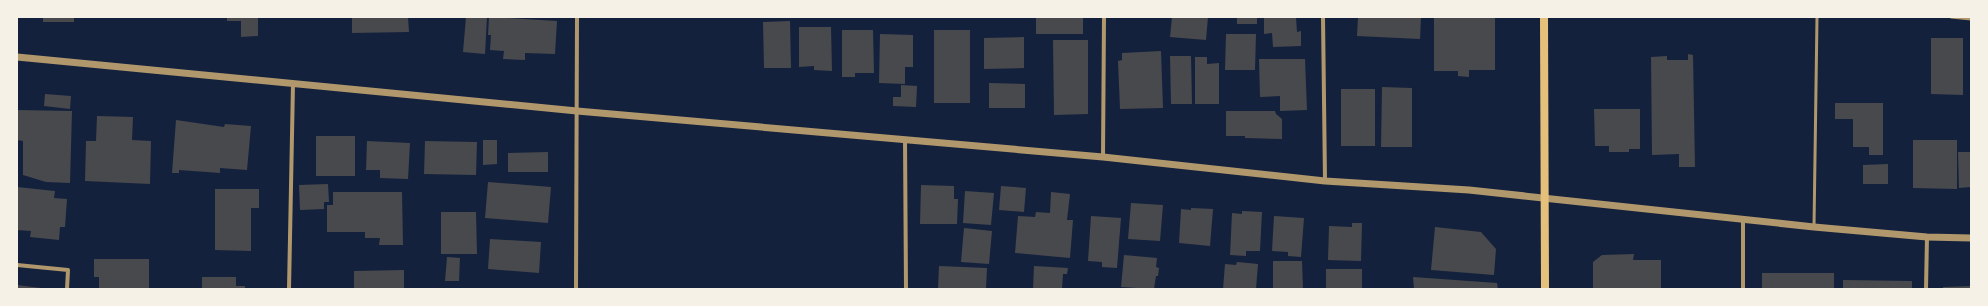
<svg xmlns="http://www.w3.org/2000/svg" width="1988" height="306" font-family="Inter,sans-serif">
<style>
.building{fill:#48494c}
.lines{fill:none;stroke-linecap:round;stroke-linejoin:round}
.service{stroke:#b1986c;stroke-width:3}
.minor{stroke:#b1986c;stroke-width:4}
.tertiary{stroke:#b1986c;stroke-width:7}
.secondary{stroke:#e5c07b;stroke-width:8}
</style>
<rect width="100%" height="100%" fill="#14213d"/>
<path class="building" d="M43 17H74V22H43Z
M227 17H258V36L241 37V21H227Z
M352 17H408L409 32 352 33Z
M466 17H487L485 54 463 52Z
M489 17 557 21 555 54 525 53V60L503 59 504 51 490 50 491 35H488Z
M1036 17H1083V34H1036Z
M1172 17H1208L1206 40 1170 37Z
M1237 17H1257V24H1237Z
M1264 17H1296L1297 32 1301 31V46L1273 47 1272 33 1264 34Z
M1358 17H1421L1420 39 1357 36Z
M1434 17H1495V70H1469V77L1458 76V71H1434Z
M790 21 791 68H764L763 22Z
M799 27H831L832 71 814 70V66L799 67Z
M842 30H873L874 73H855V77H842Z
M934 30H970V103H934Z
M880 34 913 35V67H905V84L879 83Z
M1226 34H1256L1255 70H1225Z
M1024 37V68L984 69V38Z
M1931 38H1963V95L1931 94Z
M1053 40H1088V114L1054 115Z
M1161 51 1163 108 1120 109 1118 61 1122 60V53Z
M1688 54 1693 55 1695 167H1679V154L1652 155 1651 57 1667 56V60H1688Z
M1170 56H1191L1192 104H1171Z
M1195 57H1207V64L1219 63V104H1195Z
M1259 59H1305L1307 110 1280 111V96L1260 97Z
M989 83 1025 84V108H989Z
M901 85 917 86 916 107 893 106V97H901Z
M1382 87 1412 88V147H1381Z
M1341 89H1375V146H1341Z
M45 94 71 96 70 109 44 106Z
M1835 103H1883V155H1869V147H1853V119H1835Z
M1594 109H1640V149H1629V152H1609V146H1595Z
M17 110 72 111 70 183 46 182 23 175V141L17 140Z
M1226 111H1275L1276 114 1282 119V139L1245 138V136H1226Z
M97 116 133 117 132 140 151 141 150 184 85 181 86 141H96Z
M176 120 224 127 225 124 251 126 247 170 220 168V173L179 170V173H172Z
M316 136H355V176H316Z
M483 140H497V164L483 165Z
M1913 140H1957V189L1913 188Z
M367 141 410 143 408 179 380 178V170H366Z
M425 141 477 142 476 175 424 174Z
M548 152V172H508V153Z
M1958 152H1971V187L1959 188Z
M1888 164V184H1863V165Z
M488 182 551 187 548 223 485 218Z
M328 184 329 202H324V209L300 210 299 185Z
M921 185 954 186V199H958L957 224H920Z
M1001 186 1026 188 1024 212 999 210Z
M17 187 55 191 54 198 67 199 65 227H60L59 240 30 237 31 231 17 230Z
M215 189H259V208H251V251L215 250Z
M965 191 994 193 991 225 963 223Z
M333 192H402L403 245H379L380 238H365V232H327V205H333Z
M1051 192 1070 194 1067 220H1073L1070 258 1015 253 1018 216 1035 217 1036 212 1050 213Z
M1131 203 1163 205 1160 241 1128 239Z
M1191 208 1213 209 1210 246 1179 243 1181 209 1191 210Z
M1242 211 1262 212 1260 251H1246V256L1230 255 1232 213 1242 214Z
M441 212H476L477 254H441Z
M1091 216 1121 218 1117 268 1102 267V262L1088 261Z
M1274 216 1304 218 1301 257 1288 256V252L1272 251Z
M1352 223H1362L1361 261 1328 260 1329 226 1352 227Z
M1435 227 1481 232 1496 249 1494 275 1431 270Z
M964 228 992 231 989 264 961 262Z
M490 239 541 242 539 273 488 269Z
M1634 254 1633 260H1661V289H1593V262L1602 255Z
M1124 255 1157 258 1156 267 1159 268 1158 276H1156L1154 289 1121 287Z
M447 257 460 258 459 281H445Z
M94 259H149V289H99V277H94Z
M1273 261H1302L1303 289H1273Z
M1237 262 1258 264 1256 289H1223L1225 264 1236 265Z
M939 266 987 268 986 289H938Z
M1034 266 1068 268 1067 274H1063L1062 289H1033Z
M1326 269H1362V289H1326Z
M404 270V289H354V271Z
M1762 273H1834V289H1762Z
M202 277H236V286H245V289H202Z
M1413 277 1497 283 1498 289H1414Z
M1843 280 1912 281V289H1843Z
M17 285 41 288V289H17Z
M1971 286V289H1943V287Z"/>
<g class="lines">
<path class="service" d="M1951 17 1971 19
M1814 227 1817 17"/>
<path class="minor" d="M1323 17 1325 181
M905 139 906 289
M1103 157 1104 17
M1743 220V289
M17 265 68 270 67 289
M289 289 293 84
M576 289 577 17
M1926 289 1927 237"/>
<path class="tertiary" d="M17 57 577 111 1103 157 1325 181 1469 190 1814 227 1927 237 1971 238"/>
<path class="secondary" d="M1544 17 1545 289"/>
</g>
<rect width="1988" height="306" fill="none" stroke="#f6f1e7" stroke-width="36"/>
</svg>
